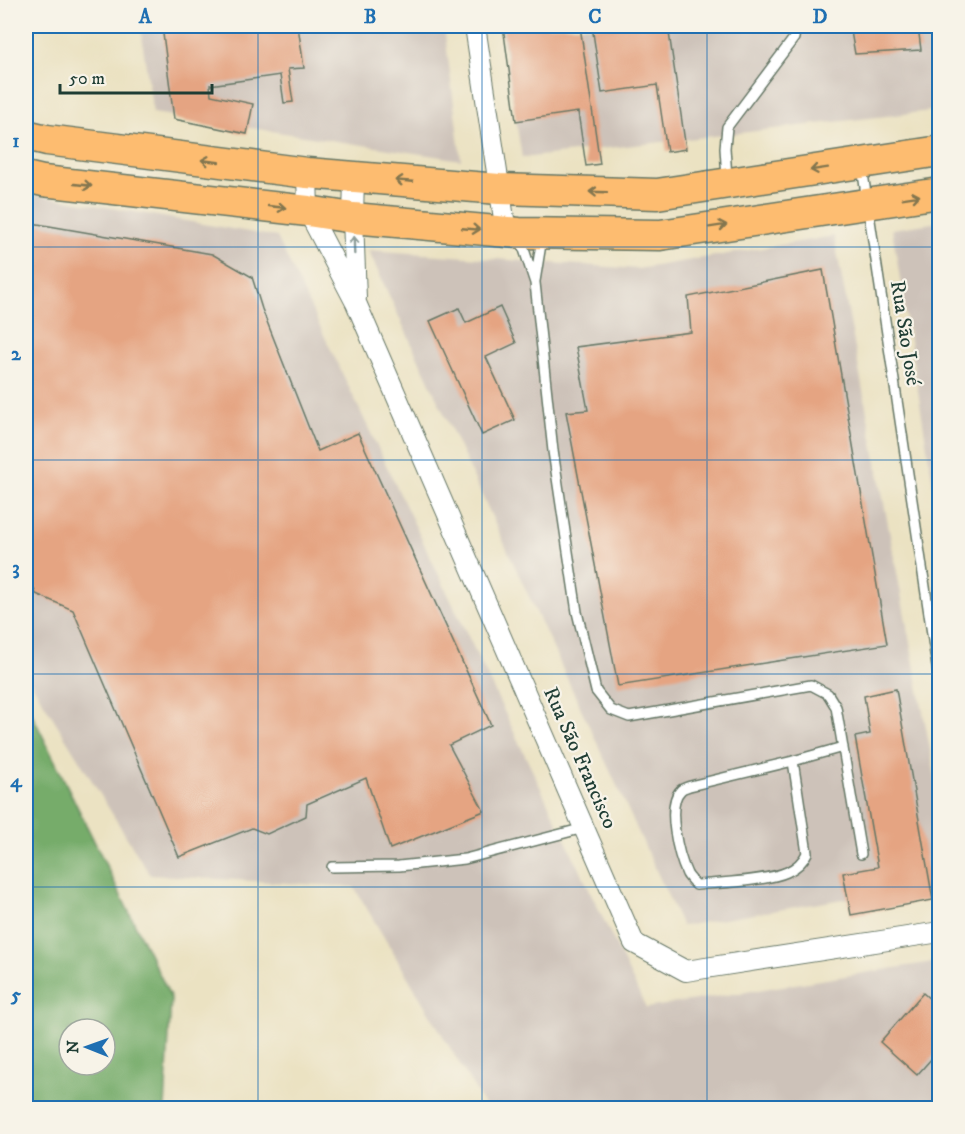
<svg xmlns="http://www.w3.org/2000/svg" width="965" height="1134" font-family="'IM FELL DW Pica',serif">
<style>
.industrial{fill:#cdc2b9}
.forest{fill:#76ac6a;stroke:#4a744f;stroke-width:1.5;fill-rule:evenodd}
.building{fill:#e5a482}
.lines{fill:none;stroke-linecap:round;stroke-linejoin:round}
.service-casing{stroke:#676;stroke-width:12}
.minor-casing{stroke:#676;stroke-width:22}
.primary-casing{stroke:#676;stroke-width:33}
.service{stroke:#fff;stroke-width:9}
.minor{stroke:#fff;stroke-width:20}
.primary{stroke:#fdbc6f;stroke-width:30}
.oneway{stroke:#83764f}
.oneway2{stroke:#8f9e9a}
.grid{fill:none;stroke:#1f6fb2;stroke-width:1.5;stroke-opacity:0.55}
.labels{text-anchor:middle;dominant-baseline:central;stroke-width:4.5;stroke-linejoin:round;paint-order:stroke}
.street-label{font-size:21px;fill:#1f3d34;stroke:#f7f3e8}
.neatline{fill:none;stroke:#1f6fb2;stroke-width:2}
.grid-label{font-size:20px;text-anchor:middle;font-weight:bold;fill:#1f6fb2}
</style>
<rect width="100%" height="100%" fill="#f7f3e8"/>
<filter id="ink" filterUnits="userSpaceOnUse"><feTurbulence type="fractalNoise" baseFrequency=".0167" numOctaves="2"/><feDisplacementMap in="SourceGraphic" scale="12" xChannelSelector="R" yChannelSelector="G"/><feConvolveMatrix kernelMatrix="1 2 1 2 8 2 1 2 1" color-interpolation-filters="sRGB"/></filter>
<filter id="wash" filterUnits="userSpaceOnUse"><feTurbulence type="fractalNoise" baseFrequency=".008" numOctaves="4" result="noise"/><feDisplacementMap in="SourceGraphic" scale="24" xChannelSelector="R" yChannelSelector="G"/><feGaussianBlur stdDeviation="1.35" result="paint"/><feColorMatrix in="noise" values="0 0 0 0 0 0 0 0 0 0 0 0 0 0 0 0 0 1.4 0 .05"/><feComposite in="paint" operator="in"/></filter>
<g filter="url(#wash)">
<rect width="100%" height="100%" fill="#ebe2c2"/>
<path class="industrial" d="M140 26H444L461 160 153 113Z
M501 26H939V110L522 158Z
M26 193 277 237 646 1008 939 961V1108H486L354 887 150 875 26 674Z
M939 222H940L939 522 892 229Z
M834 236 939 797V883L682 926 368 250 638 269Z"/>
<path class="forest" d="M26 702 171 998 165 1108H26ZM69 1029H105V1065H69Z"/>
<g id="blocks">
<path class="building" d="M162 26H298L304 68 288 69 293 102 284 103 280 75 210 85 211 95 253 104 247 134 174 119Z
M503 26H580L600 164 586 166 578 112 516 121Z
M592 26H668L686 149 667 152 657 85 602 93Z
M850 26H918L921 50 855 54Z
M26 222 212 254 252 277 262 309 318 451 358 433 491 725 449 745 484 811 390 849 366 778 307 804 306 816 267 834 252 828 179 857 73 610 36 594 26 569Z
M823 270 887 644 618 686 566 412 588 410 576 347 691 332 688 297Z
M500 307 516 343 486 357 515 420 482 435 430 321 459 308 466 323Z
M896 689 933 900 851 915 843 873 878 867 855 737 870 734 864 696Z
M923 993 940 1008V1049L917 1075 880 1042Z"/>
</g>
</g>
<g filter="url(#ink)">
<use href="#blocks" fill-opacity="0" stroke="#676" stroke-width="1.5"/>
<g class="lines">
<defs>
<path id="service" d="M862 167 940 687
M727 178 725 148 727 127 794 38 796 26
M520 237 535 283 553 451 577 612 596 691 611 710 629 717 811 685 828 694 836 707 861 854
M535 281 542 238
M793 761 807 853C803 862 796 868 787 872 768 881 718 883 696 885 693 881 689 878 687 874 679 857 665 805 681 790 683 788 690 786 694 785L793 761 843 747
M332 867 399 866 465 859 584 828"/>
<path id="minor" d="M475 26 506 232
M307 173 308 211 356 303 634 943 686 971 940 932
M354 177 353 218 356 298"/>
<path id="primary" d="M26 135 47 140 307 173 499 189 657 194 940 151
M26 177 43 181 308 211 353 218 519 233 660 235 940 193"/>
</defs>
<use href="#service" class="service-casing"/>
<use href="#minor" class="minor-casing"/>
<use href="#primary" class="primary-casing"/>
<use href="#service" class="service"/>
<use href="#minor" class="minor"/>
<use href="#primary" class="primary"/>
</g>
<defs><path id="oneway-shaft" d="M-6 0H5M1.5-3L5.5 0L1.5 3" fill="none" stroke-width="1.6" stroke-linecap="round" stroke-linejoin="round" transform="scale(1.5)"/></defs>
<g class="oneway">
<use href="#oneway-shaft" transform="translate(210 161) rotate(-173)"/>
<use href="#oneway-shaft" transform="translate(819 169) rotate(171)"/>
<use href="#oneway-shaft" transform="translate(404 181) rotate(-175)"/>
<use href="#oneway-shaft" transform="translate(83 185) rotate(6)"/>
<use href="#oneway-shaft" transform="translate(598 192) rotate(-178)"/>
<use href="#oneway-shaft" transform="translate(911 197) rotate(-9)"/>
<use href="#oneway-shaft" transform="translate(277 207) rotate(6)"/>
<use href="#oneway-shaft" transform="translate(718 226) rotate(-9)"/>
<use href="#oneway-shaft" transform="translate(471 229) rotate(5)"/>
</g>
<use class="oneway2" href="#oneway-shaft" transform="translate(354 245) rotate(-92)"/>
</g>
<path class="grid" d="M258 26V1108M482 26V1108M707 26V1108M26 247H940M26 460H940M26 674H940M26 887H940"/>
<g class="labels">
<g class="street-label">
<text transform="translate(905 333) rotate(81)">Rua São José</text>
<text transform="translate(580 758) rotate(66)">Rua São Francisco</text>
</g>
</g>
<rect width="965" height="1134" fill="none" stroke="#f7f3e8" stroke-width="66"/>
<g transform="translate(87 1047) rotate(271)"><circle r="28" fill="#f7f3e8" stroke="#a1aaa0" stroke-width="1.5"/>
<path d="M0-4.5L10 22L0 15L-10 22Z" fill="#1f6fb2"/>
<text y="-9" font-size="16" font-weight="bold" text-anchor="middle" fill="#1f3d34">N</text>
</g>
<path d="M60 84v9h152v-9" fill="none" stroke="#1f3d34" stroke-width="3"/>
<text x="69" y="84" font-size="18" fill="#1f3d34" stroke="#f7f3e8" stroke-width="4.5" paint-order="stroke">50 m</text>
<rect x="33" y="33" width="899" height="1068" class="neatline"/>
<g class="grid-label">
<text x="145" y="23">A</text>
<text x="370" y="23">B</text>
<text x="595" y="23">C</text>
<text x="820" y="23">D</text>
<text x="16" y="147">1</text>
<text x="16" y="360">2</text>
<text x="16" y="574">3</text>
<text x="16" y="787">4</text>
<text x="16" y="1001">5</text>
</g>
</svg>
